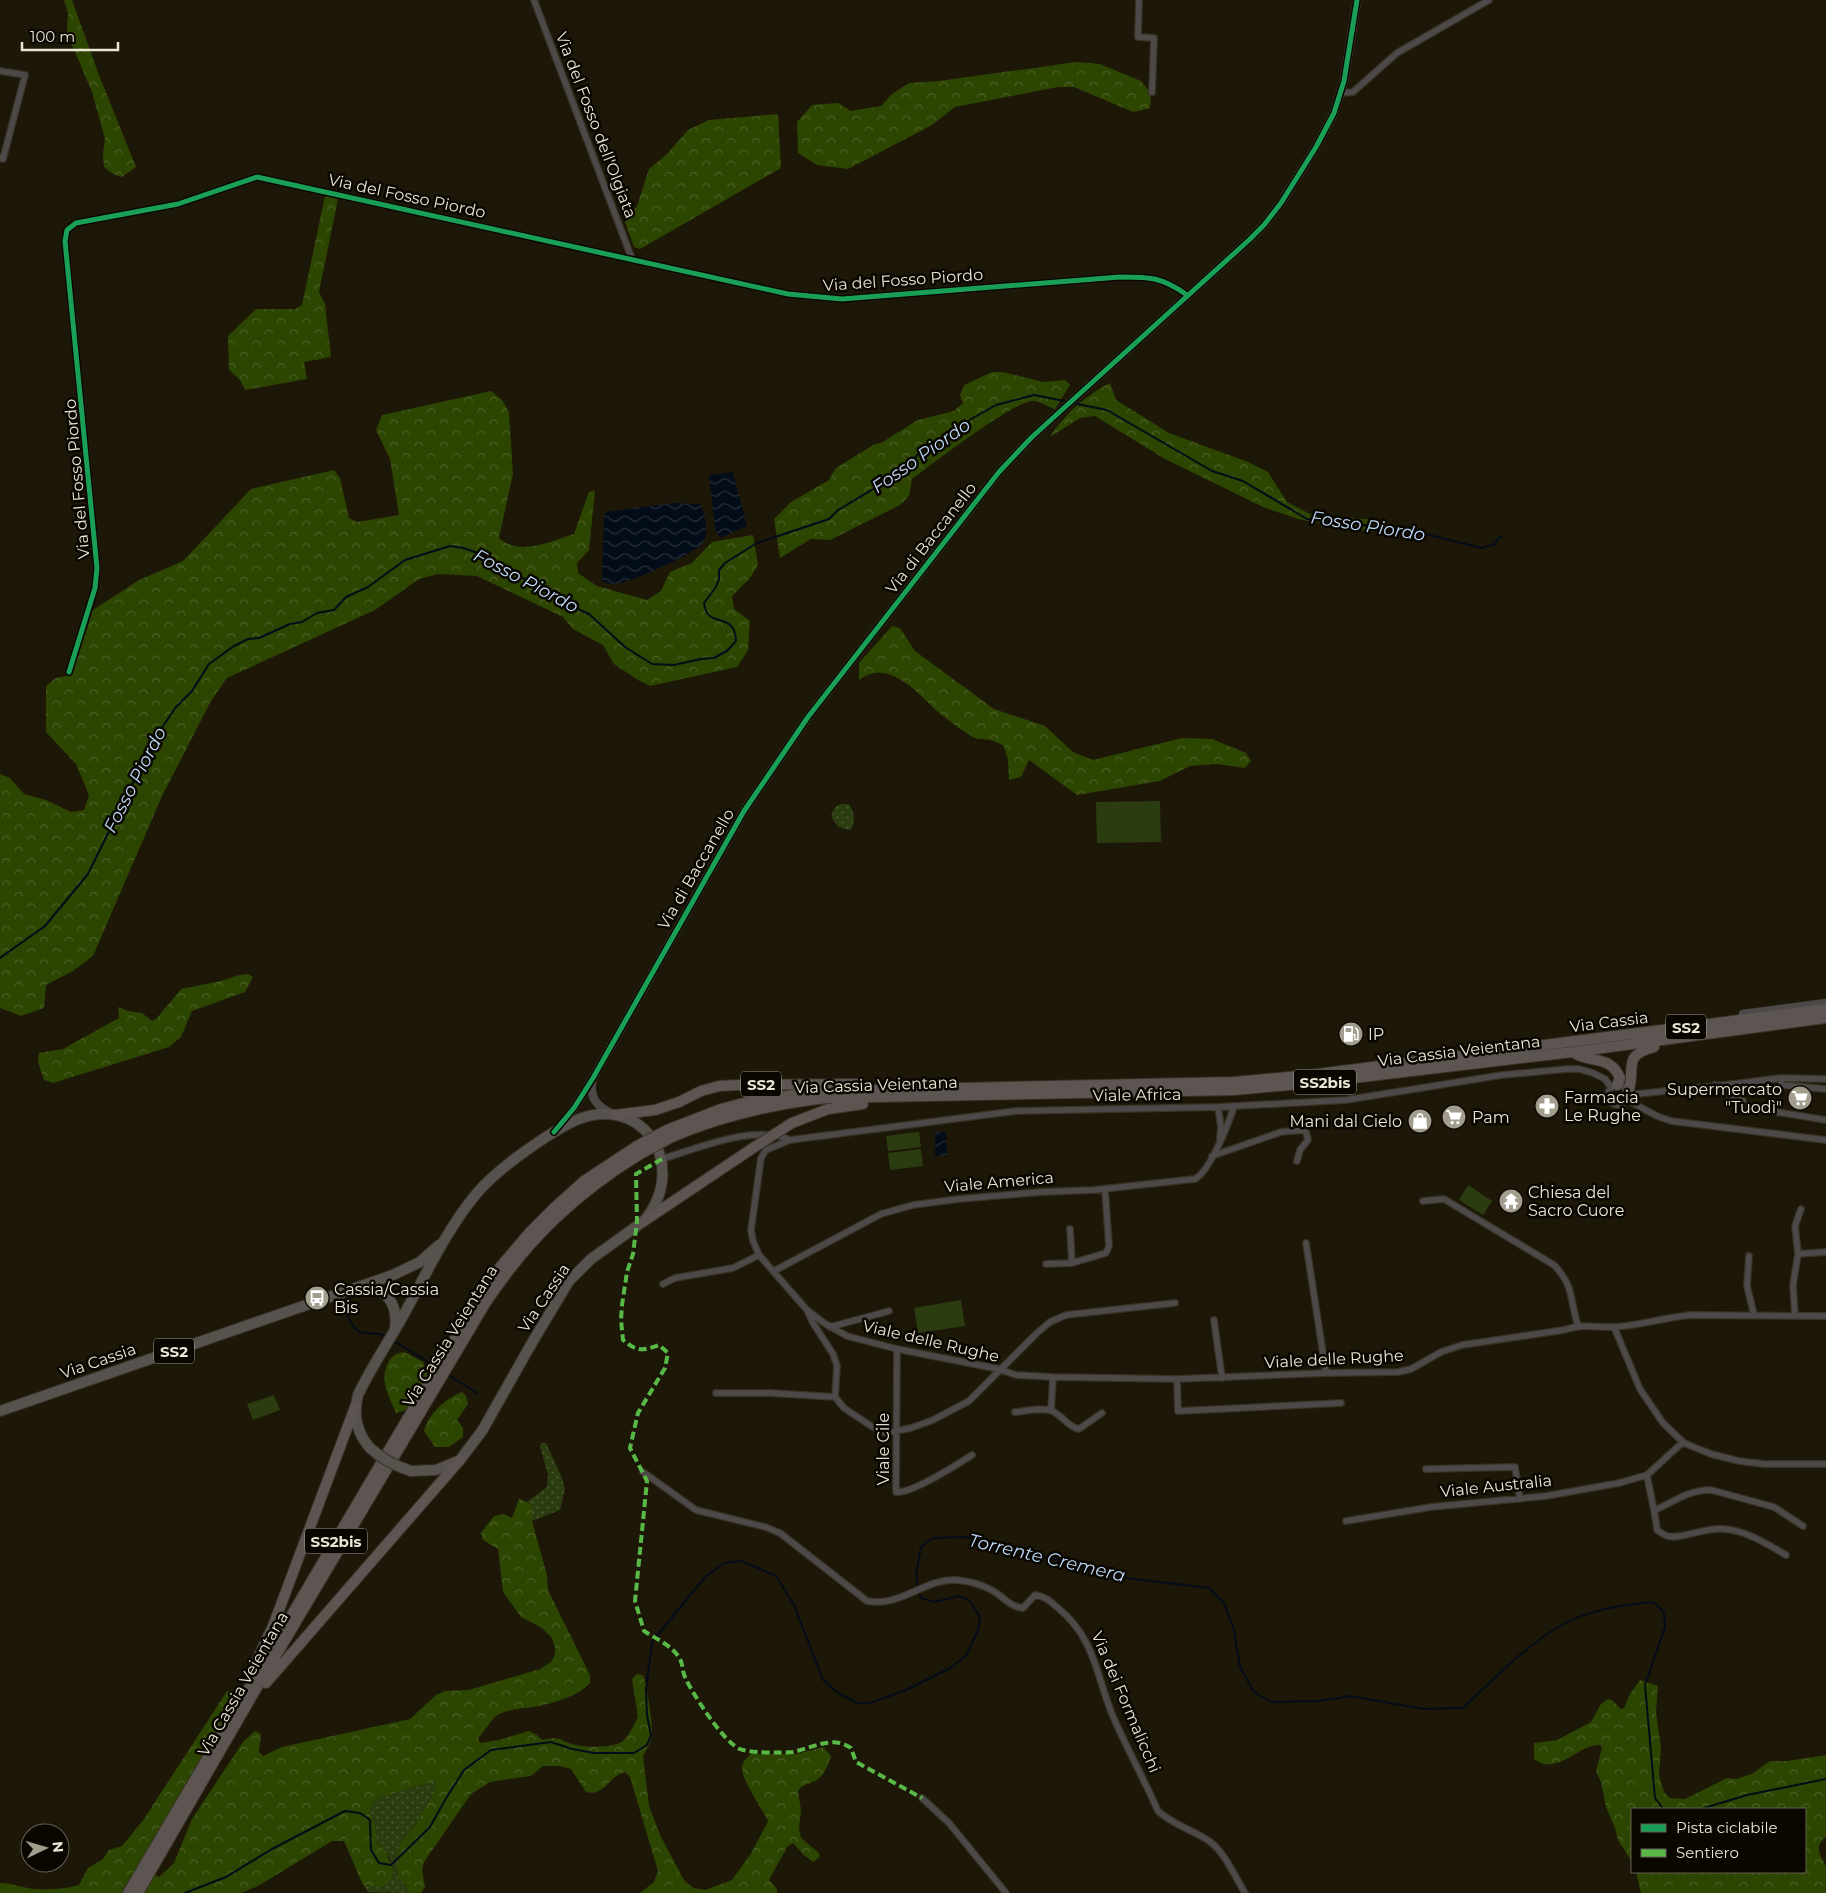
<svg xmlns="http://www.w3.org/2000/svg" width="1826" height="1893" font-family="Montserrat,sans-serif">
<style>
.grass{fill:url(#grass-dots)}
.forest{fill:url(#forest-crowns)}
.pitch{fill:#2b3d10}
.water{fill:url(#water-waves)}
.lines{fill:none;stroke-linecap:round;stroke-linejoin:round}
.stream{stroke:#030c19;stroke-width:2}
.minor-casing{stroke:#383326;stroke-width:8}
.tertiary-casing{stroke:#383326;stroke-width:9}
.primary-casing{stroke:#383326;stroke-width:12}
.trunk-casing{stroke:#383326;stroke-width:12}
.minor{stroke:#4e4949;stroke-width:5.5}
.tertiary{stroke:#4e4949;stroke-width:8}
.primary{stroke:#58524f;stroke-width:10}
.trunk{stroke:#5c5552;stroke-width:10}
.primary-bridge-casing{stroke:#383326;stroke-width:12;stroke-linecap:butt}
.trunk-bridge-casing{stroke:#383326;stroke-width:12;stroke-linecap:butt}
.primary-bridge{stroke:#58524f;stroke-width:10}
.trunk-bridge{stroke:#5c5552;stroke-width:10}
.quiet{stroke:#58b947;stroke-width:4;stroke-dasharray:8 4;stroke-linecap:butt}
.cycleway-casing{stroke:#0a0600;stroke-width:8}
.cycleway{stroke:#1a9f57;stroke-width:5}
.labels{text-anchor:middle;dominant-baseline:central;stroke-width:5;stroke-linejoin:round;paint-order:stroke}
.shield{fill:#0a0600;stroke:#a8a294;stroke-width:1}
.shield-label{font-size:15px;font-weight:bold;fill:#ebe5d4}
.street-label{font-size:16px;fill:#ebe5d4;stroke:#0a0600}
.poi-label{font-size:16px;fill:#ebe5d4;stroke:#0a0600;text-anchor:start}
.water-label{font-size:18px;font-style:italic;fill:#bcd9f8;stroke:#0a0600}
</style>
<defs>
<pattern id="grass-dots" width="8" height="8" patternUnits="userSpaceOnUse" patternTransform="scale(1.25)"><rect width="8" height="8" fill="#2b3d10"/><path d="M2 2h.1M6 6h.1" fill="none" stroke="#4a5932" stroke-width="1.8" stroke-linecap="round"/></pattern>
<pattern id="forest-crowns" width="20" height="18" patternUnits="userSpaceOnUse" patternTransform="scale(1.25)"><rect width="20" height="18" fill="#2c4501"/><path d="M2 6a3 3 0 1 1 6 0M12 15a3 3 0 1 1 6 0" fill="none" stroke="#4b6025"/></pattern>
<pattern id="water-waves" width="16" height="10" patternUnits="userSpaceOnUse" patternTransform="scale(1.25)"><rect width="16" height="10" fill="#030c19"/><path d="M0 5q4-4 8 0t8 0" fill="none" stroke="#282f3a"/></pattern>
</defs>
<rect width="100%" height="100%" fill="#1d1708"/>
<path class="grass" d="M841 804H849C855 813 855 821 851 830 839 829 836 826 831 816L835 807Z
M542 1443H546L562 1478 565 1489 560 1510 532 1521V1508L527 1502 547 1487 548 1475 540 1446Z
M435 1781 436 1789 415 1825 401 1841 396 1859 398 1877 405 1885 409 1893 368 1892 363 1885 375 1887 392 1877 393 1870 390 1859 386 1852 378 1844 375 1824 369 1813 373 1802 381 1797Z"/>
<path class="forest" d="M64 0H72L99 75 136 167 122 177 113 174 104 167 103 154 105 139 92 92 67 33 68 13Z
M1077 62 1100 64 1141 81 1151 94 1150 108 1133 112 1074 87H1058L955 107 932 125 848 169 817 165 798 153 797 122 812 105 838 103 851 111 881 106 892 94 909 83 939 81Z
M778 114 781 168 640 249 634 247 625 222 637 206 649 169 666 155 688 130 709 120Z
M325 196 338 199 319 292 325 304 331 357 304 362 307 379 245 390 240 380 229 370 228 336 256 309H295L302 305Z
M992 372H1003L1043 382 1065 380 1070 385 1055 409C1048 407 1040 401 1033 401 1015 400 931 465 912 479L909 496 900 505 830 540 811 539 780 558 774 519 791 502 829 480 836 468 875 444 881 443 918 420 954 411 963 403 960 395 964 385Z
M1110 383 1116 400 1169 433 1248 462 1268 472 1287 502 1310 514 1375 520 1380 528 1373 532 1298 519 1263 507 1165 459 1095 416 1080 418 1050 437C1063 416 1087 394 1110 383Z
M491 391 502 400 509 412 513 474 499 538C519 557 552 541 574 534L589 492 595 490 589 550 577 563 578 573 597 586 647 600 661 591 670 572 692 563 712 542 753 535 758 565 750 578 732 596 734 609 750 621 748 650 737 667 650 686 638 680 614 664 603 645 573 629 563 617 477 576 438 574 419 579 375 610 227 678 211 701 162 796 93 956 73 971 46 985 44 1008 21 1016 0 1008V774L10 778 24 794 46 800 71 812 84 810 89 795 76 764 46 732V686L56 678 72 675 93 610 139 580 183 561 251 489 334 470 340 478 349 518 357 522 399 515 390 459 376 430 382 415Z
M892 626 900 628 915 651 994 709 1045 726 1073 752 1093 760 1182 738 1212 739 1246 753 1251 761 1245 768 1217 764 1190 766 1160 781 1077 795 1029 760 1021 777 1009 780 1008 760 1004 746C1000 744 995 741 990 740 985 739 980 740 975 738 962 731 948 720 937 711 916 692 889 658 859 680V663Z
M248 974 253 977 245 992 192 1011 181 1037 169 1047 53 1083 44 1080 38 1062 39 1053 63 1049 119 1018 118 1007 128 1011 142 1013 152 1021 157 1018 181 989 221 981 239 975Z
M404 1352 423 1362 429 1375 406 1410 396 1413C389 1396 379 1381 388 1363 391 1356 397 1353 404 1352Z
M462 1392 466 1396 468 1404 457 1420 463 1428V1437L449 1447H435L424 1431C429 1413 445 1399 462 1392Z
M519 1499 527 1502 532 1508V1521L547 1575 548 1590 590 1675V1683C577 1697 551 1704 533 1707 521 1709 505 1709 495 1717 489 1723 484 1732 478 1738L480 1743 499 1740 529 1731 537 1735 542 1740C559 1736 558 1739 572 1744 582 1748 616 1748 623 1741 629 1735 634 1725 638 1717L632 1679 637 1674 643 1675C647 1684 653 1725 652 1734 651 1742 647 1749 643 1756L649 1806 661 1837 684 1880 693 1888 705 1890 732 1880 752 1852 768 1821C762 1809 741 1779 742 1767 743 1761 746 1758 751 1754H797L823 1747 831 1756C829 1763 825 1773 819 1778 812 1785 806 1781 798 1791L801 1810 799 1829 801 1838 819 1853 820 1857 813 1862 804 1855 793 1843 787 1847 769 1880 777 1889V1893H640L654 1882 658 1871 630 1777 625 1772C607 1777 606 1796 586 1792L571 1769 559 1766H543L531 1776 490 1782 471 1794 424 1862 422 1870 425 1887 421 1893H409L405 1885 398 1877 396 1859 401 1841 415 1825 436 1789 435 1781 381 1797 373 1802 369 1813 375 1824 378 1844 386 1852 393 1870 392 1877 386 1885 375 1887 363 1885 344 1841H332L258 1886 241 1893H0V1883C13 1883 23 1888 35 1889 50 1890 65 1889 79 1885L88 1868 103 1859 109 1850 122 1846 144 1819 227 1691 233 1690 236 1694 234 1706 156 1834 143 1860 144 1867 159 1877 174 1863 192 1819 243 1742 255 1731 261 1734 259 1752 263 1756 282 1747 410 1719 436 1695 445 1691 469 1690 540 1669 551 1662 555 1655V1647L552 1638 542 1628 521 1617 503 1592 498 1549 483 1540 481 1533 494 1516 504 1514 512 1518Z
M1640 1680 1658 1686 1656 1713 1661 1748 1659 1775 1664 1792 1670 1798 1685 1799 1727 1778 1736 1779 1752 1774 1770 1761H1787L1826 1755V1836C1812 1850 1822 1854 1826 1868 1826 1875 1826 1886 1826 1893H1641L1636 1872H1805V1809H1632V1862L1618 1840 1615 1828 1606 1807 1601 1782 1596 1771 1602 1748 1600 1745C1578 1744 1557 1777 1534 1759V1743L1557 1740 1591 1722 1601 1704 1608 1699 1612 1700 1621 1709 1624 1708 1630 1694Z"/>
<path class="pitch" d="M1160 801 1161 842 1097 843 1096 802Z
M919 1132 921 1147 888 1151 886 1136Z
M921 1149 923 1166 890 1170 888 1153Z
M1468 1185 1492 1201 1483 1215 1459 1200Z
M961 1300 965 1326 918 1333 914 1308Z
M274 1395 280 1410 253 1420 247 1404Z"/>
<path class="water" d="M733 472 747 526 720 538 715 528 709 477 711 475Z
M673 503 700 504C705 516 710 530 703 542 696 554 636 579 621 583 614 585 608 584 602 581L604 516 606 512Z
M935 1132H946L947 1155 935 1156Z"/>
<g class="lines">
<path class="stream" d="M1077 404 1107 410 1212 471 1243 481 1307 519 1353 523 1374 527 1405 529 1482 548 1495 544 1499 537H1502
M0 958 45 926 88 874 155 738 176 707 192 691 209 664 234 646 248 639 259 638 290 624 302 622 317 613 334 610 346 597 368 587 405 560 450 546 463 548 478 553 488 561 502 566 569 605 589 614 625 647 652 664 674 665 701 659 714 658 727 651 736 641C735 610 707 630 704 603L716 587 719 579V570L725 563 757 543 829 519 838 510 895 476 906 468 919 453 959 426 996 405 1034 395 1064 401
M344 1309C349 1318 354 1333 365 1333 373 1334 378 1333 386 1336
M392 1340 435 1366
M447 1374 477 1393
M918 1587 916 1574 921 1547 933 1538 965 1537 1017 1552 1064 1561 1089 1569 1126 1578 1209 1588 1224 1603 1234 1630 1240 1667 1254 1692 1271 1702 1319 1701 1351 1696 1423 1709 1463 1708C1494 1679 1523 1648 1560 1626 1587 1610 1622 1605 1653 1602L1664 1612 1665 1627 1645 1685 1655 1798 1663 1809
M1701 1809 1747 1795 1826 1779
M185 1893 226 1877 272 1849 345 1811 360 1813 370 1820 371 1850 379 1863 391 1865 430 1827 445 1800 464 1770 491 1750 551 1742 572 1749 594 1753H634L647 1745 651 1735 647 1715 646 1689 652 1642 705 1577 724 1563 742 1561 776 1576 794 1605 823 1680 838 1693 857 1703H870L904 1691 950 1668 966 1656 978 1630 980 1617 969 1600 959 1596 934 1602 921 1598 919 1592"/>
<defs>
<path id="minor" d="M534 0 632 259
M1139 0 1138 37 1154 38 1152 92
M0 71 25 75 3 159 0 158
M1341 93 1353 92 1397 53 1489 0
M69 672 95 588 97 568 65 241 67 230 76 223 178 204 257 177 788 294 842 299 1120 277C1150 277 1162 277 1187 295
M1781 1078V1085L1826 1089
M1826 1079 1781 1078 1742 1083 1739 1091 1744 1104 1770 1111 1826 1120
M1608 1095a10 10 0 1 1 20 0a10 10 0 1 1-20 0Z
M1715 1085 1744 1104
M1628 1095 1742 1083
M1627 1100 1657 1116 1671 1121 1826 1140
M1218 1107 1221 1127 1220 1139
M790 1140 766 1150 761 1158 751 1230 753 1241 759 1255 807 1310 813 1323 833 1354 837 1366 835 1397 844 1408 871 1426 886 1433 911 1428 933 1420 969 1401 1037 1333 1050 1322 1066 1315 1175 1303
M1212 1156 1281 1132 1303 1130 1306 1132 1308 1140 1300 1150 1297 1161
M662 1159C696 1149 757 1123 790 1140L1016 1111 1218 1107 1346 1100 1502 1075 1567 1069H1579L1593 1073 1605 1079 1611 1087
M1423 1201 1444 1199 1554 1265C1575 1287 1569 1299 1578 1325
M1070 1229 1072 1263
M1306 1243 1326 1373
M1798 1254 1826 1252
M1749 1256 1747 1286 1754 1315
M1046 1264 1072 1263 1106 1253 1109 1246 1105 1189
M774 1271 881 1214 913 1205 959 1199 1041 1192 1093 1190 1195 1179C1210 1171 1229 1123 1234 1106
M663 1284 675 1278 733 1268 759 1255
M807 1310 824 1323 847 1336 897 1349 999 1369 1016 1375 1053 1377 1177 1379 1326 1373 1398 1372 1411 1369 1441 1352 1462 1345 1564 1330C1585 1323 1594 1328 1614 1327 1638 1326 1666 1317 1691 1315L1826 1316
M1795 1316 1793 1285 1798 1254 1795 1226 1801 1209
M1214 1320 1222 1378
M830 1327 889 1311
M1614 1327 1640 1389 1663 1423 1684 1443 1711 1454 1739 1461 1764 1464H1826
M897 1349 896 1492C912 1494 958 1464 972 1455
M1177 1379 1178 1411 1341 1403
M716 1393H770L835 1397
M1051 1410 1053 1377
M1015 1412C1026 1411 1043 1407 1052 1411 1063 1416 1068 1427 1079 1429L1102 1413
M1426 1469 1515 1467 1520 1499
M643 1472 696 1510 765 1527 780 1533 867 1601C900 1608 925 1578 956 1580 968 1581 983 1585 993 1591 1004 1597 1010 1607 1023 1608L1035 1595C1045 1596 1050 1601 1058 1608 1094 1637 1096 1674 1112 1714 1126 1747 1144 1779 1158 1811 1173 1825 1193 1830 1209 1841 1225 1852 1235 1877 1245 1893
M1647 1475C1650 1493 1655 1511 1657 1530 1660 1532 1664 1535 1667 1536 1681 1540 1707 1526 1725 1529 1747 1531 1767 1544 1786 1555
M1655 1510C1673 1502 1691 1489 1711 1490L1774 1507 1803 1526
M1346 1521 1431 1507 1546 1496 1619 1483 1647 1475 1683 1442
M922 1798 949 1823 1006 1893"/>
<path id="tertiary" d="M1743 1014 1826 1003
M592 1082C590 1100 598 1107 613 1114
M559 1127 574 1108 593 1078 744 811 808 717 999 472 1032 437 1249 240 1264 225 1281 203 1316 147 1334 113 1344 81 1357 0"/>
<path id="primary" d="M361 1290C387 1285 398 1305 395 1328
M0 1411 393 1275 420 1262 439 1245
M370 1448C356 1432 353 1414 358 1395 371 1367 388 1343 403 1316 426 1275 446 1230 477 1193 496 1170 543 1137 570 1123 639 1088 692 1163 644 1221L591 1259 569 1281 533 1341 482 1431 460 1460 436 1470 411 1471"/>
<path id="trunk" d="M1576 1054C1593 1063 1611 1056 1620 1078L1617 1085
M1628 1092C1637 1070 1620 1056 1654 1047
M615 1115 655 1110 679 1102 701 1091 719 1086 738 1085 857 1084
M792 1123 828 1109 863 1104
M667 1130 721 1109 755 1100 826 1091 1235 1082 1310 1075 1826 1009
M672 1137C721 1116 773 1104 827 1098L1234 1090 1311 1083 1573 1052 1826 1018
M644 1221 756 1146
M256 1662 273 1626 355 1407
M266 1683 460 1460
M128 1893 387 1453 478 1300 501 1266 530 1232 554 1208 584 1181 637 1146
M138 1893 256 1689 485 1304C528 1239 575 1194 642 1153"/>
</defs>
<use href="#minor" class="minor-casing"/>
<use href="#tertiary" class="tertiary-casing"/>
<use href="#primary" class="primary-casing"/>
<use href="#trunk" class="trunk-casing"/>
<use href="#minor" class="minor"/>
<use href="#tertiary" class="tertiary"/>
<use href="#primary" class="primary"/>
<use href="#trunk" class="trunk"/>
<defs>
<path id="primary-bridge" d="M370 1448C382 1459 395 1466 411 1471"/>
<path id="trunk-bridge" d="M637 1146 667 1130
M756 1146 792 1123
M642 1153 672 1137"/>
</defs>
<use href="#primary-bridge" class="primary-bridge-casing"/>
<use href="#trunk-bridge" class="trunk-bridge-casing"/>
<use href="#primary-bridge" class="primary-bridge"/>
<use href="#trunk-bridge" class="trunk-bridge"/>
<path class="quiet" d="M662 1159 636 1174 637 1222 633 1254 627 1272 622 1305 621 1320 623 1340C638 1352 642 1351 659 1345L668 1353 665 1368 638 1413 630 1448 647 1481 635 1601 644 1631C656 1639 672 1645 680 1659 683 1664 682 1671 685 1677 692 1693 724 1743 740 1749 749 1753 782 1753 793 1752 812 1748 833 1735 851 1748L856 1762 922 1798"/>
<defs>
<path id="cycleway" d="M69 672 95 588 97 568 65 241 67 230 76 223 178 204 257 177 788 294 842 299 1120 277C1150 277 1162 277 1187 295
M554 1132 574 1108 593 1078 744 811 808 717 999 472 1032 437 1249 240 1264 225 1281 203 1316 147 1334 113 1344 81 1357 0"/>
</defs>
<use href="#cycleway" class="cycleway-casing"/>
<use href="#cycleway" class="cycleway"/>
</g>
<defs>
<symbol id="fuel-disc" viewBox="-11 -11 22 22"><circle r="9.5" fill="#a39d8d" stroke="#0a0600"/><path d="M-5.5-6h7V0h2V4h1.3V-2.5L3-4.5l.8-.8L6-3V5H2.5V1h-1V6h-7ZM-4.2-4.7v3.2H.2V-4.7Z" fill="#fff"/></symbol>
<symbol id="supermarket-disc" viewBox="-11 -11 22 22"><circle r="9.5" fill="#a39d8d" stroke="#0a0600"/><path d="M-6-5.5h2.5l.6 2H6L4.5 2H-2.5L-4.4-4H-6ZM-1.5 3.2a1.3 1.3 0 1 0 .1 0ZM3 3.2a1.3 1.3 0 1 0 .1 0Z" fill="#fff"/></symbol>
<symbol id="pharmacy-disc" viewBox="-11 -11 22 22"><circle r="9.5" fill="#a39d8d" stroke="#0a0600"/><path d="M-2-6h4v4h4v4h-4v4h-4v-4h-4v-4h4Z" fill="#fff"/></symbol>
<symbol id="shop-disc" viewBox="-11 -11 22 22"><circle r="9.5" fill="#a39d8d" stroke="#0a0600"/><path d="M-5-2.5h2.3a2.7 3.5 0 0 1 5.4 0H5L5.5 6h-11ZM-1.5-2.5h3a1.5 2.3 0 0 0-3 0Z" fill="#fff"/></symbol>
<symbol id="temple-disc" viewBox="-11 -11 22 22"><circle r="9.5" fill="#a39d8d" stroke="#0a0600"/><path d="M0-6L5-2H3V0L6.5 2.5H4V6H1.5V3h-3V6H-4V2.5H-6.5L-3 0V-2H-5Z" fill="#fff"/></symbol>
<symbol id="bus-disc" viewBox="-11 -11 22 22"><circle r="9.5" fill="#a39d8d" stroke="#0a0600"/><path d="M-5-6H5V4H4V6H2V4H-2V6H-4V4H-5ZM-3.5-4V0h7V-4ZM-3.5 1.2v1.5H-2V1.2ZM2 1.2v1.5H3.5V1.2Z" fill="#fff"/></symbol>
</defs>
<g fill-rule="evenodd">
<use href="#fuel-disc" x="1337" y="1020" width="28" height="28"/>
<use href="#supermarket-disc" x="1786" y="1084" width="28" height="28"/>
<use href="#pharmacy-disc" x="1533" y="1092" width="28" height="28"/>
<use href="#supermarket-disc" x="1440" y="1103" width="28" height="28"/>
<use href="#shop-disc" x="1406" y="1107" width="28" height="28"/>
<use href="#temple-disc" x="1497" y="1187" width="28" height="28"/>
<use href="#bus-disc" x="303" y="1284" width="28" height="28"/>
</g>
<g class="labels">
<g class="shield">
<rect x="1666" y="1014.5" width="40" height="25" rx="4"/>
<rect x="1294" y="1069.5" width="62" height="25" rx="4"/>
<rect x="741" y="1071.5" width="40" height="25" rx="4"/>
<rect x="154" y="1338.5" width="40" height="25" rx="4"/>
<rect x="305" y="1528.5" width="62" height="25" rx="4"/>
</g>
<g class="shield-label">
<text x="1686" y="1027">SS2</text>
<text x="1325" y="1082">SS2bis</text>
<text x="761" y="1084">SS2</text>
<text x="174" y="1351">SS2</text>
<text x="336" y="1541">SS2bis</text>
</g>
<g class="street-label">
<text transform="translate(596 125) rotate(69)">Via del Fosso dell'Olgiata</text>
<text transform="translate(407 196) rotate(12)">Via del Fosso Piordo</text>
<text transform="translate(903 280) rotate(-4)">Via del Fosso Piordo</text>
<text transform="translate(77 479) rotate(-95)">Via del Fosso Piordo</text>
<text transform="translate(931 538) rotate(-52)">Via di Baccanello</text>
<text transform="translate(696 869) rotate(-60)">Via di Baccanello</text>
<text transform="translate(1609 1022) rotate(-7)">Via Cassia</text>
<text transform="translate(1459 1051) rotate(-7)">Via Cassia Veientana</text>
<text transform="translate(876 1085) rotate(-2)">Via Cassia Veientana</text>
<text transform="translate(1137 1095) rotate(-1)">Viale Africa</text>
<text transform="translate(999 1182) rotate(-5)">Viale America</text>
<text transform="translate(544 1298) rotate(-56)">Via Cassia</text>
<text transform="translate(450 1336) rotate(-58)">Via Cassia Veientana</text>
<text transform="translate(931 1341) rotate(13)">Viale delle Rughe</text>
<text transform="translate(1334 1359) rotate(-3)">Viale delle Rughe</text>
<text transform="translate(98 1361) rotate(-19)">Via Cassia</text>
<text transform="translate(883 1449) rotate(-90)">Viale Cile</text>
<text transform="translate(1496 1486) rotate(-6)">Viale Australia</text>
<text transform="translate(243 1684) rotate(-60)">Via Cassia Veientana</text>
<text transform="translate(1126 1702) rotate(67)">Via dei Formalicchi</text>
</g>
<g class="poi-label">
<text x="1368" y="1034">IP</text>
<text x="1782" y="1089" text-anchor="end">Supermercato<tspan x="1782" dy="18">"Tuodì"</tspan></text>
<text x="1564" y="1097">Farmacia<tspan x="1564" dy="18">Le Rughe</tspan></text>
<text x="1472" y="1117">Pam</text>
<text x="1402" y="1121" text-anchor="end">Mani dal Cielo</text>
<text x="1528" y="1192">Chiesa del<tspan x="1528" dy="18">Sacro Cuore</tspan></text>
<text x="334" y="1289">Cassia/Cassia<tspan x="334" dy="18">Bis</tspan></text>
</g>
<g class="water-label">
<text transform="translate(921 456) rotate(-35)">Fosso Piordo</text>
<text transform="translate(1368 526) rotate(9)">Fosso Piordo</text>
<text transform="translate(526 581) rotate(28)">Fosso Piordo</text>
<text transform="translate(135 780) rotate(-63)">Fosso Piordo</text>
<text transform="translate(1047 1558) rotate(13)">Torrente Cremera</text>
</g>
</g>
<rect x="1631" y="1808" width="175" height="65" fill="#0a0600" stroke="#645f55"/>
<rect x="1641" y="1824" width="25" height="8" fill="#1a9f57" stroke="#645f55"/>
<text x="1676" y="1833" font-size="15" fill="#ebe5d4">Pista ciclabile</text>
<rect x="1641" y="1849" width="25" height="8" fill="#58b947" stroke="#645f55"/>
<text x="1676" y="1858" font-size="15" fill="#ebe5d4">Sentiero</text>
<g transform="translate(45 1848) rotate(85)"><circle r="24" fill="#0a0600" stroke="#645f55"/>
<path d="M0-4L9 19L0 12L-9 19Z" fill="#a39d8d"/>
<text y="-8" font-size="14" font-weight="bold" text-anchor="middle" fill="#ebe5d4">N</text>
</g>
<path d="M22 42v8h96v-8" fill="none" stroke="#ebe5d4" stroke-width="2.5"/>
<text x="30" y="42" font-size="15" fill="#ebe5d4" stroke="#0a0600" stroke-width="4" paint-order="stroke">100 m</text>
</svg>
